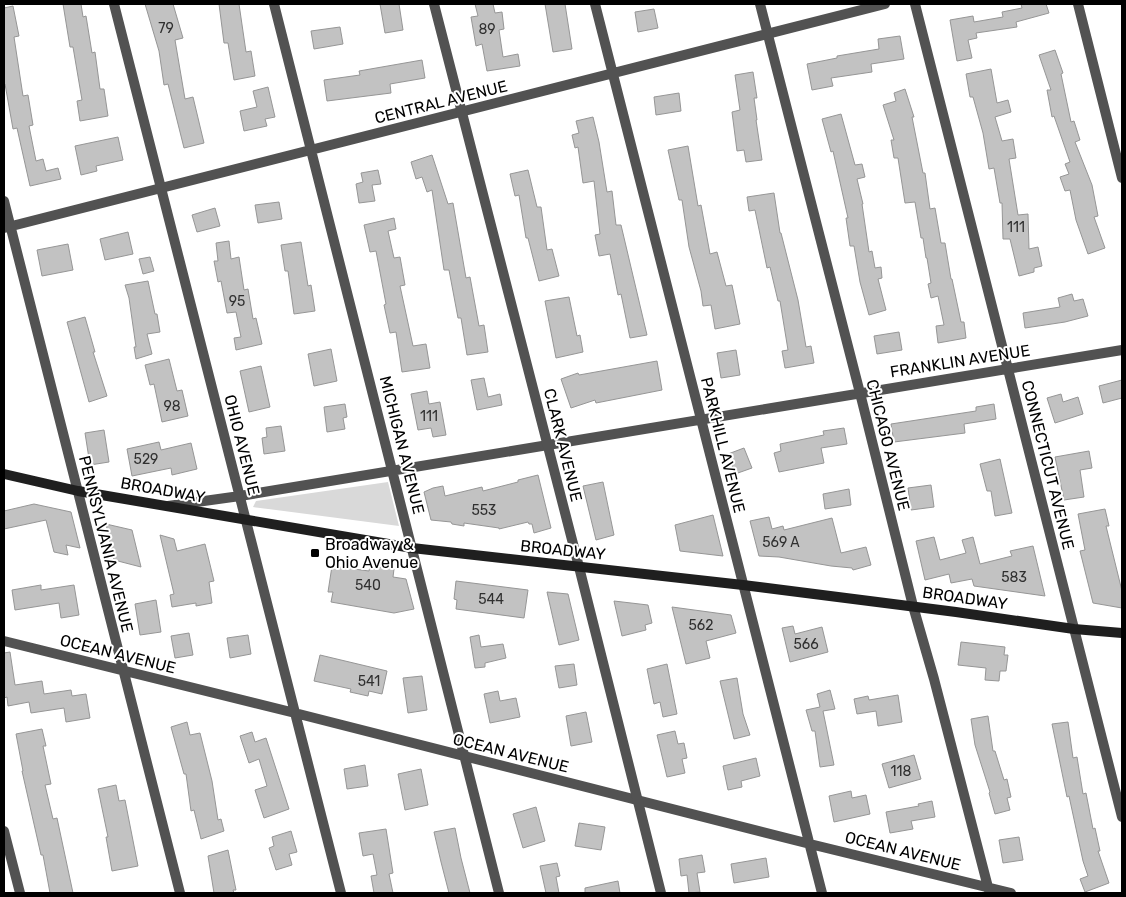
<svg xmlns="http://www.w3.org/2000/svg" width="1126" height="897" font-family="Rubik,sans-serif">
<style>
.green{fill:#d9d9d9}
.building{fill:#c2c2c2;stroke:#969696}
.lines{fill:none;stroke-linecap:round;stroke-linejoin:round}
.minor{stroke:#525252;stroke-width:10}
.tertiary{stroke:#525252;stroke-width:10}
.secondary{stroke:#1f1f1f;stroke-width:10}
.poi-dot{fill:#000;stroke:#fff;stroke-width:2}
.labels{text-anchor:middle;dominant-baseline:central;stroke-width:4;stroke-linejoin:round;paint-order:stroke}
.number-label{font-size:14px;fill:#303030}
.street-label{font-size:16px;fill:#000;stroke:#fff}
.poi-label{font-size:16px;fill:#000;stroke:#fff;text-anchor:start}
</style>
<rect width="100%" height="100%" fill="#fff"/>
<path class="green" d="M388 482 399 526 253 507 256 501Z"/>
<path class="building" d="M63 4H81L83 17 86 16 92 53 95 52 100 89H104L108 116 80 121 77 101 82 100 73 47H70Z
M145 4H173L183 38 175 40 185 99 193 97 204 143 184 148 168 84 164 85 159 51Z
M219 4H239L246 52 251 51 255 76 234 80 228 43H224Z
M380 4H399L403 30 385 33Z
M475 4H493L495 13 502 12 504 29 499 30 503 57 518 54 520 66 487 71 482 44 476 46 471 17 478 16Z
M545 4H565L572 49 553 52Z
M1021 4H1046L1049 13 1016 22 1017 27 976 33 977 38 968 40 972 58 957 61 950 20 973 16 974 22 1003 17 1002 12 1022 8Z
M13 6 19 36 14 37 23 96 28 95 33 125 29 126 36 161 43 159 46 171 58 168 61 179 30 186 17 128 13 129 5 84H4V8Z
M654 9 658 28 638 32 635 12Z
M340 27 343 44 314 49 311 31Z
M900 36 904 59 871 64 872 72 831 78 833 86 812 90 807 64 837 58V56L879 49 878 39Z
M1055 50 1063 73 1061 74 1071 122 1074 121 1080 140 1075 142 1092 185 1098 216 1094 217 1105 248 1088 254 1076 220 1070 190 1065 191 1060 177 1069 174 1065 164 1070 162 1054 116 1052 117 1047 90H1051L1039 55Z
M422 60 425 78 390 84 391 93 327 101 324 80 360 75 359 71Z
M991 69 997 103 1008 100 1011 112 995 117 1002 141 1013 139 1016 158 1009 159 1018 215 1028 214 1029 249 1038 247 1042 266 1034 268V272L1019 276 1010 239H1003L1002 203H1000L994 168 989 169 983 133 973 97H970L966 74Z
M753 72 757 98H754L757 120H756L762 160 746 162 744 150 737 151 732 112 740 110 735 75Z
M268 87 275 117 265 119 267 126 244 131 240 111 257 107 253 91Z
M905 89 914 117H912L923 173H925L930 209 935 208 941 243H945L951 279H952L961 322H964L966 338 938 343 936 326 944 325 938 296 931 298 928 284 931 283 927 258H926L923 238H921L915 202 905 203 898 158H894L891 140H894L883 105 896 101 894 93Z
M679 93 681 111 656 115 654 97Z
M841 114 855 165 862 164 865 177 857 179 863 204H862L869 252 872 251 875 268 881 267 882 278 878 279 886 310 869 315 860 282 854 246H850L846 218H848L833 151 831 152 822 119Z
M593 117 599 142 607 192 612 191 616 225H621L647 335 630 338 621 294 618 295 610 254 599 256 595 235 600 234 594 181 583 183 578 147 575 148 572 135 579 133 576 121Z
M118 137 123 160 96 166 97 171 81 175 75 146Z
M688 146 698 206 701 205 710 254 717 252 726 286 732 285 740 324 715 329 711 305 703 306 701 291 689 247 682 200H679L668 150Z
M432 155 448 204 453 203 466 278 470 277 479 326 484 325 488 352 467 355 461 318H458L449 270H444L432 190 427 192 422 177 416 179 411 162Z
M378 170 381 184 372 185 375 201 359 203 356 184 363 182 361 173Z
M528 170 537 207H541L547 250 552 249 559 276 539 281 528 238H526L519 195 515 196 510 174Z
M774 193 780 233H781L798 300 806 347 811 346 814 363 785 368 782 351 788 350 780 301H778L770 267 767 268 755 210 749 211 747 197Z
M279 202 282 219 258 223 255 205Z
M215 208 220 226 197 232 192 215Z
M394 218 396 229 388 231 394 258 400 257 405 285 400 286 413 346 426 344 430 368 402 372 396 332 390 333 384 305 386 304 376 251 370 252 364 225Z
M128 232 133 254 105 260 100 239Z
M229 241 231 259 239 257 244 290 248 289 253 319 256 318 262 344 236 350 234 338 241 337 236 312 227 313 221 281 218 282 214 261H218L216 243Z
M301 242 308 286 311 285 315 311 294 314 288 271H285L281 245Z
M68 244 73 270 42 276 37 250Z
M150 257 154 271 143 274 139 259Z
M148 281 155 314H157L160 332 147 334 152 354 136 359 134 347H136L129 298 125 285Z
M1072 294 1074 301 1083 299 1088 316 1065 322 1025 328 1023 313 1060 307 1058 298Z
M569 297 577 336 580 335 583 352 556 358 545 301Z
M85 317 95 352H93L107 396 89 402 67 322Z
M899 332 902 350 877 354 874 336Z
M331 349 337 381 314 386 308 354Z
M736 350 740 375 721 378 717 353Z
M169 359 177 391 182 390 188 416 162 422 154 384 150 385 145 365Z
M657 361 662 390 596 403 595 400 571 408 561 379 578 373 579 375Z
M261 366 270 407 249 412 240 371Z
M484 378 488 397 500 394 502 405 477 410 471 380Z
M1122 380V398L1103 403 1099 386Z
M427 391 429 404 440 402 446 435 433 437 431 428 418 430 411 394Z
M1061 394 1063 402 1078 397 1083 414 1055 423 1047 398Z
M345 404 347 417 343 418 345 429 327 432 324 407Z
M994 404 996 419 964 424 965 433 894 442 891 424 976 411V407Z
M281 426 285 451 264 454 262 438 267 437 266 428Z
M844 428 847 444 821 448 824 463 779 472 774 453 781 451 780 444 824 435 823 431Z
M104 430 109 462 90 465 85 433Z
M159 442 161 450 191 443 197 469 172 475 171 468 132 476 127 449Z
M744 448 752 468 735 474 728 454Z
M1089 451 1092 468 1080 470 1084 497 1064 500 1055 457Z
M1000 459 1012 513 995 516 991 491H987L980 464Z
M538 475 551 528 534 533 532 524H529L528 522 499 529V528L464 523V526L452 524 451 522 431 520 424 492 433 488 443 486 445 496 482 487 483 491 518 482V480Z
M603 482 614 535 596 540 583 486Z
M931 485 934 507 911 510 908 488Z
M849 489 851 505 825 509 823 494Z
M34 504 71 512 80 548 66 545 68 555 54 552 46 520 4 529V511Z
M1105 509 1109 526H1106L1122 591V608L1093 603 1080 551 1085 550 1078 514Z
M713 515 723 556 680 551 675 525Z
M769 517 772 529 783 526 784 530 832 518 841 553 866 547 871 565 853 570 852 568 831 566 779 557 759 556 750 521Z
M106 524 132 530 141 567 114 560Z
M160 535 174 539 177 551 205 544 214 581 209 582 212 603 196 606V603L172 607 170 595 174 594Z
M934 537 940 560 966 553 962 540 973 537 980 564 1012 556 1010 551 1033 546 1045 596 974 586 972 579 951 583 949 574 925 580 916 541Z
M332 566 369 571 370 566 394 569 393 577 406 579 414 609 394 613 331 602 333 592H328Z
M456 581 528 590 524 618 456 609 457 600 454 599Z
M41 585V590L74 585 79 615 61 618 59 603 15 610 12 590Z
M547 592 568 594 579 640 559 645Z
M156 600 161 632 140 635 135 604Z
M614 601 648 605 652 623 645 625 646 630 622 636Z
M672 607 731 615 736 633 706 641 710 658 686 664Z
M793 626 795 634 822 627 828 652 790 662 782 628Z
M189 633 193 655 175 658 171 636Z
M248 635 251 654 230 658 227 638Z
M479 635 481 647 503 644 506 658 485 663V667L475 668 470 637Z
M961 642 1005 647 1004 655H1008L1006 671H1000L999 681 985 680 986 668 958 665Z
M10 652 15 685 42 681 44 694 71 690 72 696 86 694 90 718 66 722 64 708 31 713 29 702 8 706 7 697 4 698V653Z
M320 655 387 671 382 694 369 691 368 696 350 692 351 689 314 681Z
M574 664 577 685 559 688 555 666Z
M667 664 677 714 663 717 660 702 654 704 647 669Z
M422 676 427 710 408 713 403 678Z
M737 678 743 714 750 735 734 739 720 681Z
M830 690 835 709 823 711 834 765 820 767 815 731H812L806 710 820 707 817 694Z
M498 691 500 701 516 698 520 717 490 723 484 694Z
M898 695 902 722 878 726 876 711 857 714 854 699 868 696 869 700Z
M586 712 592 742 571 746 566 716Z
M988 716 993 751H995L1004 780 1007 779 1011 797 1007 798 1010 810 995 814 989 793 990 792 975 745 971 719Z
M187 722 190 735 200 733 212 781 218 820 221 819 224 831 201 839 194 810 191 811 186 774H184L171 727Z
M1068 722 1073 758 1077 757 1083 794 1086 793 1093 829 1095 828 1100 851H1098L1109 883 1085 892 1080 879 1088 876 1083 861 1069 796 1067 797 1052 724Z
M42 729 46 746H43L51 784 45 785 53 819 57 818 73 893H50L43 855H41L22 771H23L16 734Z
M675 731 678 744 684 743 687 758 682 759 685 773 667 777 657 735Z
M252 732 255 742 266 738 289 809 264 818 255 790 267 786 259 759 249 763 240 736Z
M914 755 921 779 889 788 882 764Z
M756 758 760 776 741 781 742 787 728 790 723 766Z
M365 765 368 786 347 789 344 769Z
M421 769 428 805 405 810 398 774Z
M116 785 119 801 125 800 138 866 112 871 106 837H108L98 789Z
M851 791 852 798 866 795 870 814 834 822 829 796Z
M932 801 935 817 911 821 913 829 890 833 886 812 919 806 918 804Z
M536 807 545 841 523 848 513 814Z
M579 823 605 827 601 850 575 846Z
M455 828 461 858 470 893H449L441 862 434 832Z
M386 829 393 873 389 874 393 893H374L371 876 377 875 373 854 363 856 359 833Z
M291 831 297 852 289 854 292 865 276 870 269 848 274 846 272 837Z
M1019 837 1023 860 1003 863 999 840Z
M228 850 236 890H233L234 893H214L208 856Z
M702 855 705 872 697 873 700 892 689 893 687 875 681 876 679 859Z
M766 858 769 877 734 883 731 864Z
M557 863 560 876 556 877 559 893H546L540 866Z
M618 881 620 893H585V888Z"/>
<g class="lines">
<path class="minor" d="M114 4 341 893
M274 4 499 893
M595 4 822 893
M760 4 860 393 913 606 934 679 989 891
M915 4 1122 817
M1078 4 1122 178
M4 201C62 432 120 663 180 893
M4 228 885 4
M168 506 240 496 1122 350
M4 641 295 713 810 844 1011 893
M4 831 20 893"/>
<path class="tertiary" d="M434 4 579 567 661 893"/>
<path class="secondary" d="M4 474 78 491 412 548 743 585 956 612 1074 629 1122 633"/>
</g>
<rect class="poi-dot" x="310" y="548" width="10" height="10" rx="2.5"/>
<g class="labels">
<g class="number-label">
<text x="166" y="28">79</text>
<text x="487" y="29">89</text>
<text x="1016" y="227">111</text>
<text x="237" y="301">95</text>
<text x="172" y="406">98</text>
<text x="429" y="416">111</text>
<text x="146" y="459">529</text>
<text x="484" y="510">553</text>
<text x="781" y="542">569 A</text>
<text x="1014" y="577">583</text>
<text x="368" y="585">540</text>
<text x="491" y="599">544</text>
<text x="701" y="625">562</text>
<text x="806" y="644">566</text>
<text x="369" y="681">541</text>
<text x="901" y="771">118</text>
</g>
<g class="street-label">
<text transform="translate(441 102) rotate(-14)">CENTRAL AVENUE</text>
<text transform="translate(960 361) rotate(-9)">FRANKLIN AVENUE</text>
<text transform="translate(242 445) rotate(76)">OHIO AVENUE</text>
<text transform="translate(402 445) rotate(76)">MICHIGAN AVENUE</text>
<text transform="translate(563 445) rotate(76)">CLARK AVENUE</text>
<text transform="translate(723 445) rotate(76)">PARKHILL AVENUE</text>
<text transform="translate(888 445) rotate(76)">CHICAGO AVENUE</text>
<text transform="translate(1048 465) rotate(76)">CONNECTICUT AVENUE</text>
<text transform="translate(163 490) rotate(10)">BROADWAY</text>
<text transform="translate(106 544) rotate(76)">PENNSYLVANIA AVENUE</text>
<text transform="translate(563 550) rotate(6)">BROADWAY</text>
<text transform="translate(965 598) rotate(8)">BROADWAY</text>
<text transform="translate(118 654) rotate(14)">OCEAN AVENUE</text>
<text transform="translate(511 753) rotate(14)">OCEAN AVENUE</text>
<text transform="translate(903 851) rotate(14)">OCEAN AVENUE</text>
</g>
<g class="poi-label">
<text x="325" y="544">Broadway &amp;<tspan x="325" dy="18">Ohio Avenue</tspan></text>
</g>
</g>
<rect width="1126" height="897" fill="none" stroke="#000000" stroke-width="10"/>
</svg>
